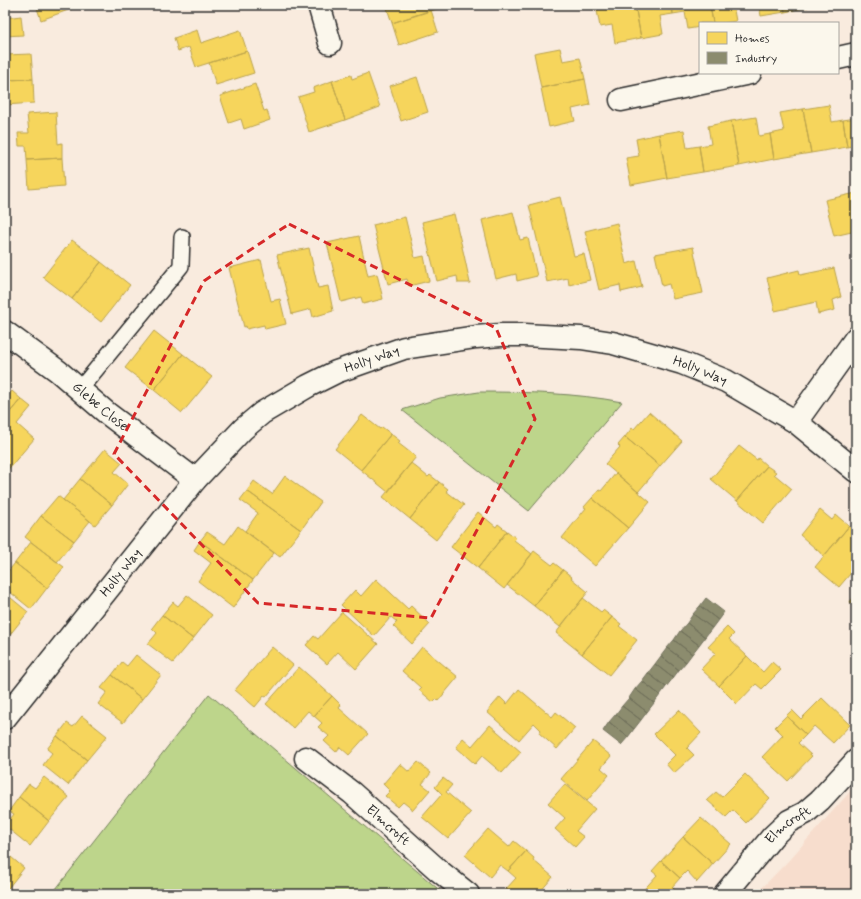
<svg xmlns="http://www.w3.org/2000/svg" width="861" height="899" font-family="Mynerve,sans-serif">
<style>
.built{fill:#f7ddcd}
.green{fill:#bdd58b;stroke:#74805b}
.homes{fill:#f6d55c;stroke:#b9a24d}
.industry{fill:#8c8c6e;stroke:#6f6f5a}
.lines{fill:none;stroke-linecap:round;stroke-linejoin:round}
.lane-casing{stroke:#2b2b2b;stroke-width:18}
.street-casing{stroke:#2b2b2b;stroke-width:25}
.lane{stroke:#fbf7ec;stroke-width:15}
.street{stroke:#fbf7ec;stroke-width:22}
.marked{fill:none;stroke:#d62828;stroke-width:3;stroke-dasharray:8 5;stroke-linejoin:round}
.labels{text-anchor:middle;dominant-baseline:central;stroke-width:4;stroke-linejoin:round;paint-order:stroke}
.street-label{font-size:14px;fill:#2b2b2b;stroke:#fbf7ec}
</style>
<rect width="100%" height="100%" fill="#f9ebde"/>
<filter id="ink" filterUnits="userSpaceOnUse"><feTurbulence type="fractalNoise" baseFrequency=".025" numOctaves="2"/><feDisplacementMap in="SourceGraphic" scale="8" xChannelSelector="R" yChannelSelector="G"/><feConvolveMatrix kernelMatrix="1 2 1 2 8 2 1 2 1" color-interpolation-filters="sRGB"/></filter>
<g filter="url(#ink)">
<path class="built" d="M856 785V894H756L789 860Z"/>
<path class="green" d="M479 392C528 392 575 393 622 402L529 511 402 410 440 398Z
M209 694 242 722 444 894H52Z"/>
<path class="homes" d="M36 5H82L41 20Z
M386 5H442L443 7 392 23Z
M596 5H635L641 38 615 43 612 25 600 27Z
M635 5H672L673 14 660 16 663 34 641 38Z
M672 5H710L713 23H700V27L688 29 685 12 673 14Z
M710 5H733L736 21 723 23H713Z
M759 5H784L785 12 761 16Z
M784 5H808V7L785 12Z
M431 10 438 32 399 45 392 23Z
M21 16 23 35 5 36V18Z
M197 30 201 43 240 30 247 51 196 67 189 47 178 51 174 38Z
M560 48 563 61 580 58 585 79 541 88 534 53Z
M247 51 254 73 216 85 209 63Z
M31 54 33 79 5 80V55Z
M368 73 380 107 345 120 332 81 351 75 352 79Z
M417 77 428 112 401 121 390 86Z
M33 79 34 103 5 105V80Z
M585 79 590 105 572 109 575 121 549 127 541 88Z
M332 81 345 120 309 132 298 97 314 92 313 88Z
M255 84 264 111 267 110 270 120 244 129 241 119 229 123 220 96Z
M829 105 832 122 843 120 847 147 811 153 803 109Z
M803 109 811 153 774 159 770 134 784 131 780 113Z
M56 112 58 144 62 143V158L27 160 26 146H19L18 133H29L27 114Z
M756 117 759 136 770 134 774 159 739 166 731 121Z
M856 118V145L847 147 843 120Z
M731 121 739 166 703 172 699 146 711 144 708 126Z
M684 130 687 148 699 146 703 172 667 178 659 134Z
M659 134 667 178 631 185 626 158 639 156 636 139Z
M62 158 64 186 29 189 27 160Z
M856 193V231L834 236 825 200Z
M560 197 574 256 584 254 590 280 569 285 568 278 547 282 529 205Z
M513 212 520 240 528 238 537 276 517 281 516 274 496 279 482 220Z
M454 214 464 255 470 283H458L457 276 437 281 422 222Z
M405 217 415 258 424 256 429 281 409 286 407 279 388 284 373 225Z
M617 223 626 264 636 261 642 287 621 292 620 285 599 290 585 231Z
M359 236 368 276 377 274 383 299 363 304 361 297 341 302 327 243Z
M72 240 101 262 72 299 43 277Z
M693 247 703 293 673 299 669 284 662 286 655 254Z
M309 248 318 288 328 286 333 311 313 317 311 309 292 314 277 255Z
M261 260 271 301 280 299 286 324 265 329 264 325 247 329 246 326 244 327 229 268Z
M101 262 130 285 101 322 72 299Z
M834 268 841 297 833 300 835 310 818 314 816 302 775 311 767 278 799 270 800 275Z
M154 331 183 354 154 390 125 368Z
M183 354 212 377 182 413 154 390Z
M12 391 21 399 5 418V399Z
M21 399 31 407 17 424 34 439 5 473V418Z
M649 412 682 441 660 466 625 437 632 428 634 429Z
M362 415 380 429 382 427 391 434 361 470 335 449Z
M391 434 400 441 398 443 416 457 388 492 361 470Z
M625 437 660 466 638 492 605 464 620 447 618 445Z
M739 446 757 460 758 458 767 466 737 501 711 479Z
M105 449 122 463 114 472 128 484 112 505 80 479Z
M411 463 428 477 430 475 439 482 410 519 383 497Z
M767 466 776 472 774 474 792 489 763 523 737 501Z
M616 473 650 502 628 528 592 498 599 490 601 491Z
M285 476 321 502 301 530 247 491 254 481 272 494Z
M80 479 112 505 95 525 63 500Z
M439 482 448 489 446 491 464 505 436 540 410 519Z
M247 491 301 530 280 557 245 531 258 513 240 500Z
M58 496 90 521 74 541 41 516Z
M592 498 628 528 595 566 562 538 586 508 584 507Z
M820 510 832 520 836 515 849 526 824 556 800 535Z
M478 512 496 527 498 524 507 531 478 568 451 547Z
M41 516 74 541 57 562 25 537Z
M238 526 274 553 253 580 200 541 207 532 225 544Z
M849 526 856 532V567L839 587 815 567Z
M507 531 516 538 514 540 532 554 504 589 478 568Z
M200 541 253 580 233 608 198 581 211 563 194 550Z
M31 542 64 567 47 588 15 563Z
M534 551 552 565 554 563 563 570 534 606 507 585Z
M15 563 47 588 31 609 5 588V575Z
M563 570 572 577 571 578 588 592 560 627 534 606Z
M376 579 408 609 411 606 430 624 412 644 393 626 397 622 391 617 374 636 341 605 355 590 361 596Z
M5 593 28 612 12 632 5 627Z
M856 594V607L850 602Z
M187 595 212 615 193 639 162 615 173 602 178 606Z
M583 598 601 612 603 610 612 617 582 654 556 633Z
M342 612 378 644 356 669 338 652 327 664 306 645 314 636 318 639Z
M162 615 193 639 173 663 148 644 157 633 152 628Z
M612 617 621 624 619 626 637 640 609 675 582 654Z
M5 627 12 632 5 641Z
M727 627 734 634 729 639 747 656 719 686 701 669 716 653 708 647Z
M272 647 293 665 266 697 264 696 255 707 235 690Z
M422 647 458 677 438 701 436 699 433 702 419 690 421 688 402 671Z
M136 655 161 675 142 699 112 675 122 662 127 666Z
M747 656 763 672 772 662 781 670 762 689 756 684 737 704 719 686Z
M299 667 332 696 314 716 308 711 293 728 266 704Z
M112 675 142 699 123 723 98 704 107 692 101 688Z
M519 689 552 717 556 712 575 728 557 749 539 733 541 730 534 723 519 740 487 712 500 697 507 704Z
M332 696 341 705 339 708 368 734 349 755 340 747 336 752 324 741 329 736 318 727 322 723 314 716Z
M822 698 850 725 833 743 814 726 806 735 786 716 792 710 801 719Z
M679 710 701 733 687 748 694 755 674 773 666 764 675 755 654 734Z
M82 716 107 736 87 760 57 736 67 723 73 727Z
M786 716 806 735 798 743 812 756 788 781 762 757 783 735 775 727Z
M490 725 521 752 502 773 482 756 475 764 456 747 463 738 472 746Z
M57 736 87 760 68 785 43 765 52 753 47 749Z
M593 741 611 756 601 768 609 775 587 801 561 779Z
M418 762 431 773 422 784 430 790 413 810 403 802 398 807 385 796 390 791 383 784 400 764 409 772Z
M745 774 770 798 746 823 733 810 726 817 707 800 716 792 722 797Z
M44 777 69 797 49 821 19 797 29 784 35 788Z
M443 778 452 785 446 792 471 813 448 839 422 817 442 794 435 787Z
M565 784 595 809 576 831 584 837 575 847 555 829 565 818 548 803Z
M19 797 49 821 30 846 5 826 14 814 9 811Z
M701 818 731 844 713 864 683 837Z
M488 829 509 847 514 841 526 851 508 871 500 865 490 877 465 855Z
M683 837 713 864 697 882 687 871 680 878 661 861Z
M526 851 534 858 533 860 553 877 538 894H511L506 889 516 878 508 871Z
M5 852 24 868 5 892Z
M661 861 680 878 672 887 679 894H640L657 875 652 871Z"/>
<path class="industry" d="M706 598 724 612 718 620 700 606Z
M700 606 718 620 712 628 693 614Z
M693 614 712 628 705 637 687 623Z
M687 623 705 637 699 645 680 631Z
M680 631 699 645 692 654 674 640Z
M674 640 692 654 686 662 667 648Z
M667 648 686 662 679 670 661 656Z
M661 656 679 670 673 678 655 664Z
M655 664 673 678 666 687 648 673Z
M648 673 666 687 660 695 642 681Z
M642 681 660 695 654 703 635 689Z
M635 689 654 703 647 712 629 698Z
M629 698 647 712 641 720 622 706Z
M622 706 641 720 634 729 616 714Z
M616 714 634 729 628 737 609 722Z
M609 722 628 737 621 745 603 731Z"/>
<g class="lines">
<defs>
<path id="lane" d="M80 389 181 266 182 237"/>
<g id="street">
<path d="M319 5 330 43"/>
<path d="M838 58 856 54"/>
<path d="M621 100 750 73"/>
<path id="s1" d="M5 332 58 371 108 414 195 480"/>
<path d="M796 422 856 338"/>
<path id="s2" d="M5 718 195 480 243 429 262 413 308 386 336 372 404 348 476 337 501 335H524L581 338 613 343 682 363 726 381 796 422 856 471"/>
<path id="s3" d="M306 758 352 793 438 870 468 894"/>
<path id="s4" d="M725 894 773 836 789 821 805 813 820 800 856 761"/>
</g>
</defs>
<use href="#lane" class="lane-casing"/>
<use href="#street" class="street-casing"/>
<use href="#lane" class="lane"/>
<use href="#street" class="street"/>
</g>
</g>
<path class="marked" d="M289 224 496 328 535 419 431 618 258 603 114 454 204 281Z"/>
<g class="labels">
<g class="street-label">
<text stroke="none"><textPath href="#s2" startOffset="522">Holly Way</textPath></text>
<text stroke="none"><textPath href="#s2" startOffset="858">Holly Way</textPath></text>
<text stroke="none"><textPath href="#s1" startOffset="121">Glebe Close</textPath></text>
<text stroke="none"><textPath href="#s2" startOffset="186">Holly Way</textPath></text>
<text stroke="none"><textPath href="#s3" startOffset="106">Elmcroft</textPath></text>
<text stroke="none"><textPath href="#s4" startOffset="94">Elmcroft</textPath></text>
</g>
</g>
<rect width="861" height="899" fill="none" stroke="#fbf7ec" stroke-width="20"/>
<rect x="10" y="10" width="841" height="879" fill="none" stroke="#2b2b2b" stroke-width="1.5" filter="url(#ink)"/>
<rect x="699" y="22" width="140" height="52" fill="#fbf7ec" stroke="#a8a59f"/>
<rect x="707" y="32" width="20" height="12" fill="#f6d55c" stroke="#a8a59f"/>
<text x="735" y="42" font-size="12" fill="#2b2b2b">Homes</text>
<rect x="707" y="52" width="20" height="12" fill="#8c8c6e" stroke="#a8a59f"/>
<text x="735" y="62" font-size="12" fill="#2b2b2b">Industry</text>
</svg>
